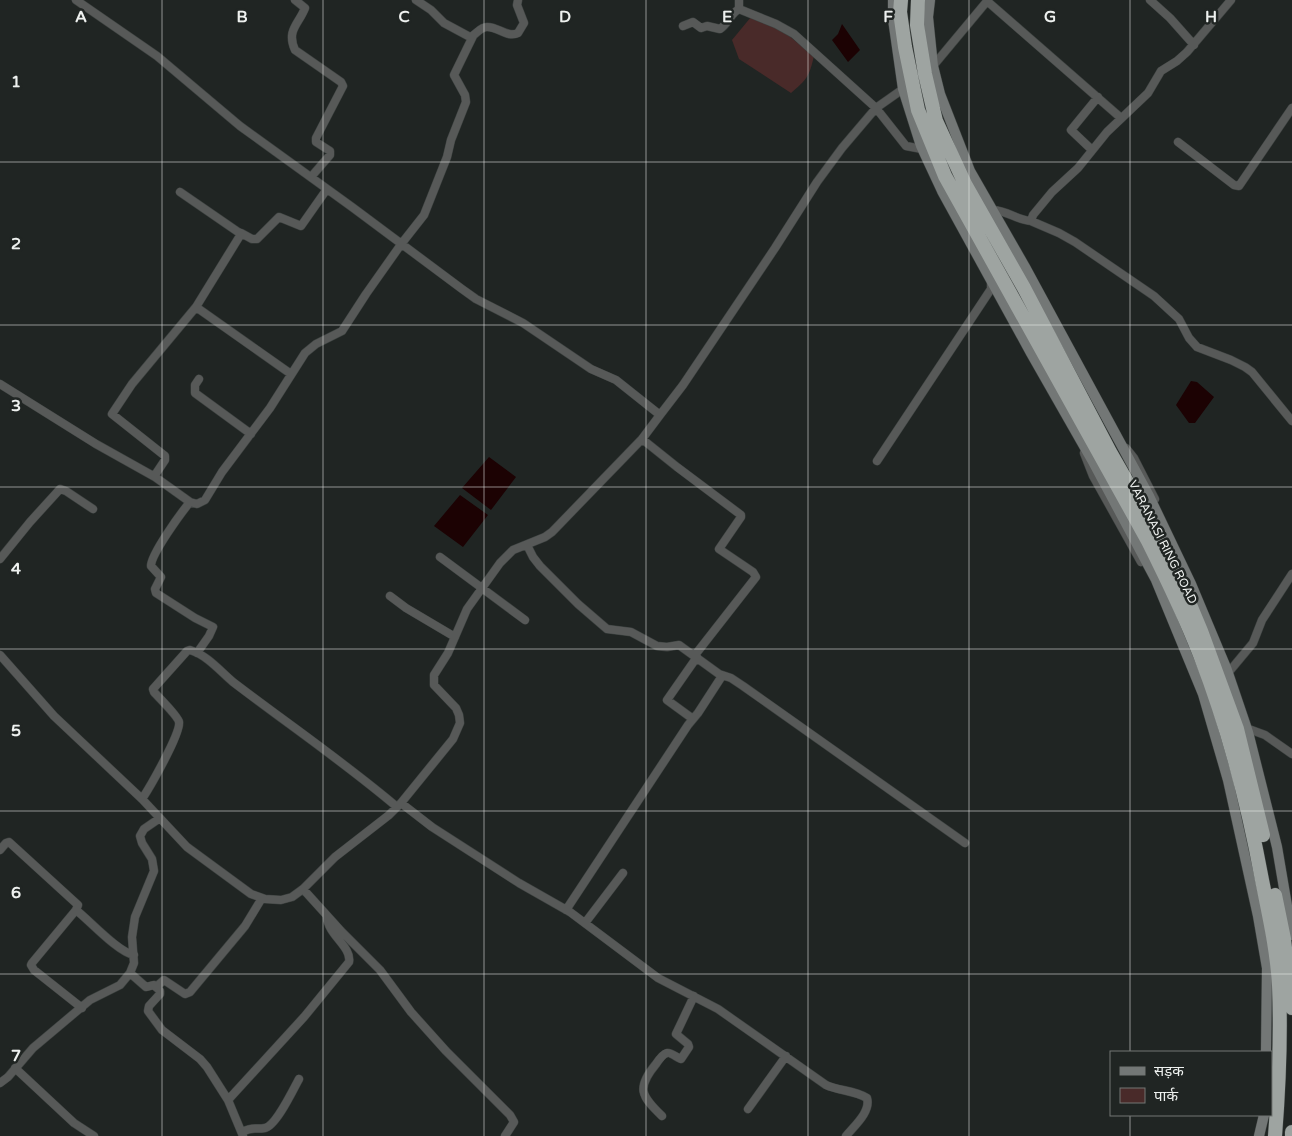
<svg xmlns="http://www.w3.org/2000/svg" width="1292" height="1136" font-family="'Varela Round','Noto Sans Devanagari',sans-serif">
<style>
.green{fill:#492a29}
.water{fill:#1c0203}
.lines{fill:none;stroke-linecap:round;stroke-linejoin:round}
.street-casing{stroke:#3d4240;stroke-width:9}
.secondary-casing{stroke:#3d4240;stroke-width:11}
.highway-casing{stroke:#3d4240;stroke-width:15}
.street{stroke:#575958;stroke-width:8}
.secondary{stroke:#737776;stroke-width:10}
.highway{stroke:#9ea4a1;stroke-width:14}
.grid{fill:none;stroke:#eef1ef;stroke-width:1;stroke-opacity:0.55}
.labels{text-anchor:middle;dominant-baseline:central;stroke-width:5;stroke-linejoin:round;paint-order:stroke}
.street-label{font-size:12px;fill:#eef1ef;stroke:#202523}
.grid-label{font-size:16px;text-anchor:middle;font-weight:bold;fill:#eef1ef;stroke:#202523;stroke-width:5;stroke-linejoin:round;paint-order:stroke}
</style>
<rect width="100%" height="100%" fill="#202523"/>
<path class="green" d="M751 17 778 27 814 56C809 77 807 79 791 93L739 59 732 40Z"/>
<path class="water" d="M842 24 860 50 848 62 832 40 838 34Z
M1191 381 1197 382 1214 397 1195 423H1189L1176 405Z
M489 457 516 477 491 510 462 488Z
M460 495 488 515 463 547 434 526Z"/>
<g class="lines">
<defs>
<path id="street" d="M76 0 157 56 240 126 352 207 462 289 476 299 523 323 591 369 616 380 660 415
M295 0 305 8C299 24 286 30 295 50L341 82 343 86 316 138V142L330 151V155L311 177
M416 0 431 10 444 23 470 37C476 35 480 27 487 27 499 27 507 38 518 33L524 23 517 5 518 0
M739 0V9L776 24 794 34 876 108 906 146 922 149
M1150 0 1170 18 1194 45
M1231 0 1187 52 1177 61 1161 71 1148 93 1107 132 1078 168 1052 192 1033 215 1031 221 1059 233 1075 242 1154 296 1179 319 1189 338 1197 347 1231 360 1245 367 1252 372 1292 421
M987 1 1121 118
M683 26 693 22 701 28 707 26 720 29C728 24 731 13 739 9
M933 66 988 0
M1178 142 1234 185 1239 186 1292 108
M1092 150 1071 130 1098 97
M180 192 241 234 196 307 132 384 112 414 165 456V460L155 475V477L190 502
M993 210C1008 211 1017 220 1031 221
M241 233 252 239H257L279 217 301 226 327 189
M196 307 291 374
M199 379 195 385V393L251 434
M0 384 96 444 155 477
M642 439 677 467 741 515V517L719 549 753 572 756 577 695 655
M1126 448 1134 458 1155 499
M1084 453 1093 476 1141 562
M877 461 991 289V282
M527 545 533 557 540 566 578 604 607 629 631 632 657 646 667 647 679 645 719 674 731 678 743 686 965 843
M440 557 525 620
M0 559 30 522 60 489 66 491 93 509
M390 596 406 608 455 637
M197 653 209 636 213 627 195 618 156 593 155 589 161 577 151 566C151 554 181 513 190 502L197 504 205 500 222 472 270 408 305 353 316 344 342 331 366 294 402 243 424 215 447 157 451 140 466 102 465 95 454 75 473 36
M0 655 54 716 142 799 187 847 251 894 265 899 281 900 292 897 303 889 335 857 389 815 401 803 453 739 460 723 459 715 456 708 434 685V675L448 653 467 609 500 563 513 550 545 537 552 532 642 439 660 415 683 385 775 248 817 182 842 148 876 108 903 89
M1228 673 1253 643 1262 620 1292 574
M693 719 667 700 697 657
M1246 728 1265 735 1292 754
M142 799C150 787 181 733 179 722 178 716 159 698 154 692L153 689 187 651 190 650C207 655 220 671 233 682 288 724 344 762 397 807
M401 803 432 827 519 883 570 912 658 978 718 1009 826 1085C839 1091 854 1090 867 1098 871 1112 854 1126 846 1136
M0 850 6 843 9 842 78 905 76 910 32 963 31 965 34 970 82 1008
M303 889 341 931 380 970 411 1012 446 1051 510 1115 514 1122 505 1136
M76 910C90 921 118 952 134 955
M566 910 688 725 698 713 722 676
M585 923 623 873
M130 973 146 987 154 985 160 991V994L149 1006 148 1011 162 1030 200 1059 207 1067 228 1100
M156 987 164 980 185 994 190 992 245 926 262 898
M15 1068 74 1123 94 1136
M0 1083 8 1077 33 1048 90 1000 120 985 130 973 134 963 132 937 135 917 154 871 152 859 142 843 140 836 144 829 160 818
M748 1109 786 1056
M662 1116C641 1096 636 1088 656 1064 658 1061 663 1054 667 1053 671 1052 677 1058 681 1059L689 1047 688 1044 676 1034 694 996
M242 1132C254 1126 254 1130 265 1128 276 1126 293 1090 299 1079
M243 1136 228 1100 304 1017 349 962C352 947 328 935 327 917"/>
<path id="secondary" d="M893 0V19L903 89 921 146 942 191 1031 353 1092 460 1156 580 1203 694 1228 780 1258 916 1267 968 1266 1052
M930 0 928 17 933 66 940 94 970 171 1025 267 1149 496 1191 584 1227 670 1248 732 1277 847 1292 935
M1259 1136 1264 1115"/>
<path id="highway" d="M901 0 900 12 905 47 918 110 945 176 1148 541C1167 579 1185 616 1200 655 1228 727 1248 804 1262 880 1269 915 1277 950 1279 985 1281 1035 1279 1086 1275 1136
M918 0 917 25 925 74 936 121 965 184 1024 288 1110 452 1145 513 1183 588 1201 631 1237 729 1263 835
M1275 895 1284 939 1292 1008
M1292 1136V1132"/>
</defs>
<use href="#street" class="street-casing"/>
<use href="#secondary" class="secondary-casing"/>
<use href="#highway" class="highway-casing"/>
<use href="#street" class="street"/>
<use href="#secondary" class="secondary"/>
<use href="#highway" class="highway"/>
</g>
<path class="grid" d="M162 0V1136M323 0V1136M484 0V1136M646 0V1136M808 0V1136M969 0V1136M1130 0V1052M0 162H1292M0 325H1292M0 487H1292M0 649H1292M0 811H1292M0 974H1292M1130 1115V1136"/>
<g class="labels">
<g class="street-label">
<text transform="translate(1163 542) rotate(63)">VARANASI RING ROAD</text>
</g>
</g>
<g class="grid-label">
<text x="81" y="22">A</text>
<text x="242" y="22">B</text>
<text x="404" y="22">C</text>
<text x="565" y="22">D</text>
<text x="727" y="22">E</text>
<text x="888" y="22">F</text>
<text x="1050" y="22">G</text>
<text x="1211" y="22">H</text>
<text x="16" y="87">1</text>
<text x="16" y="249">2</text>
<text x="16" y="411">3</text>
<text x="16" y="574">4</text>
<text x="16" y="736">5</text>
<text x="16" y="898">6</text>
<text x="16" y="1061">7</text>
</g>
<rect x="1110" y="1051" width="162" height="65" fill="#202523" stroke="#727775"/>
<rect x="1120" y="1067" width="25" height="8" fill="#737776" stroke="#727775"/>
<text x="1154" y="1076" font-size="15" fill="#eef1ef">सड़क</text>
<rect x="1120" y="1088" width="25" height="15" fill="#492a29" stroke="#727775"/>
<text x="1154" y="1101" font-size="15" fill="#eef1ef">पार्क</text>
</svg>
